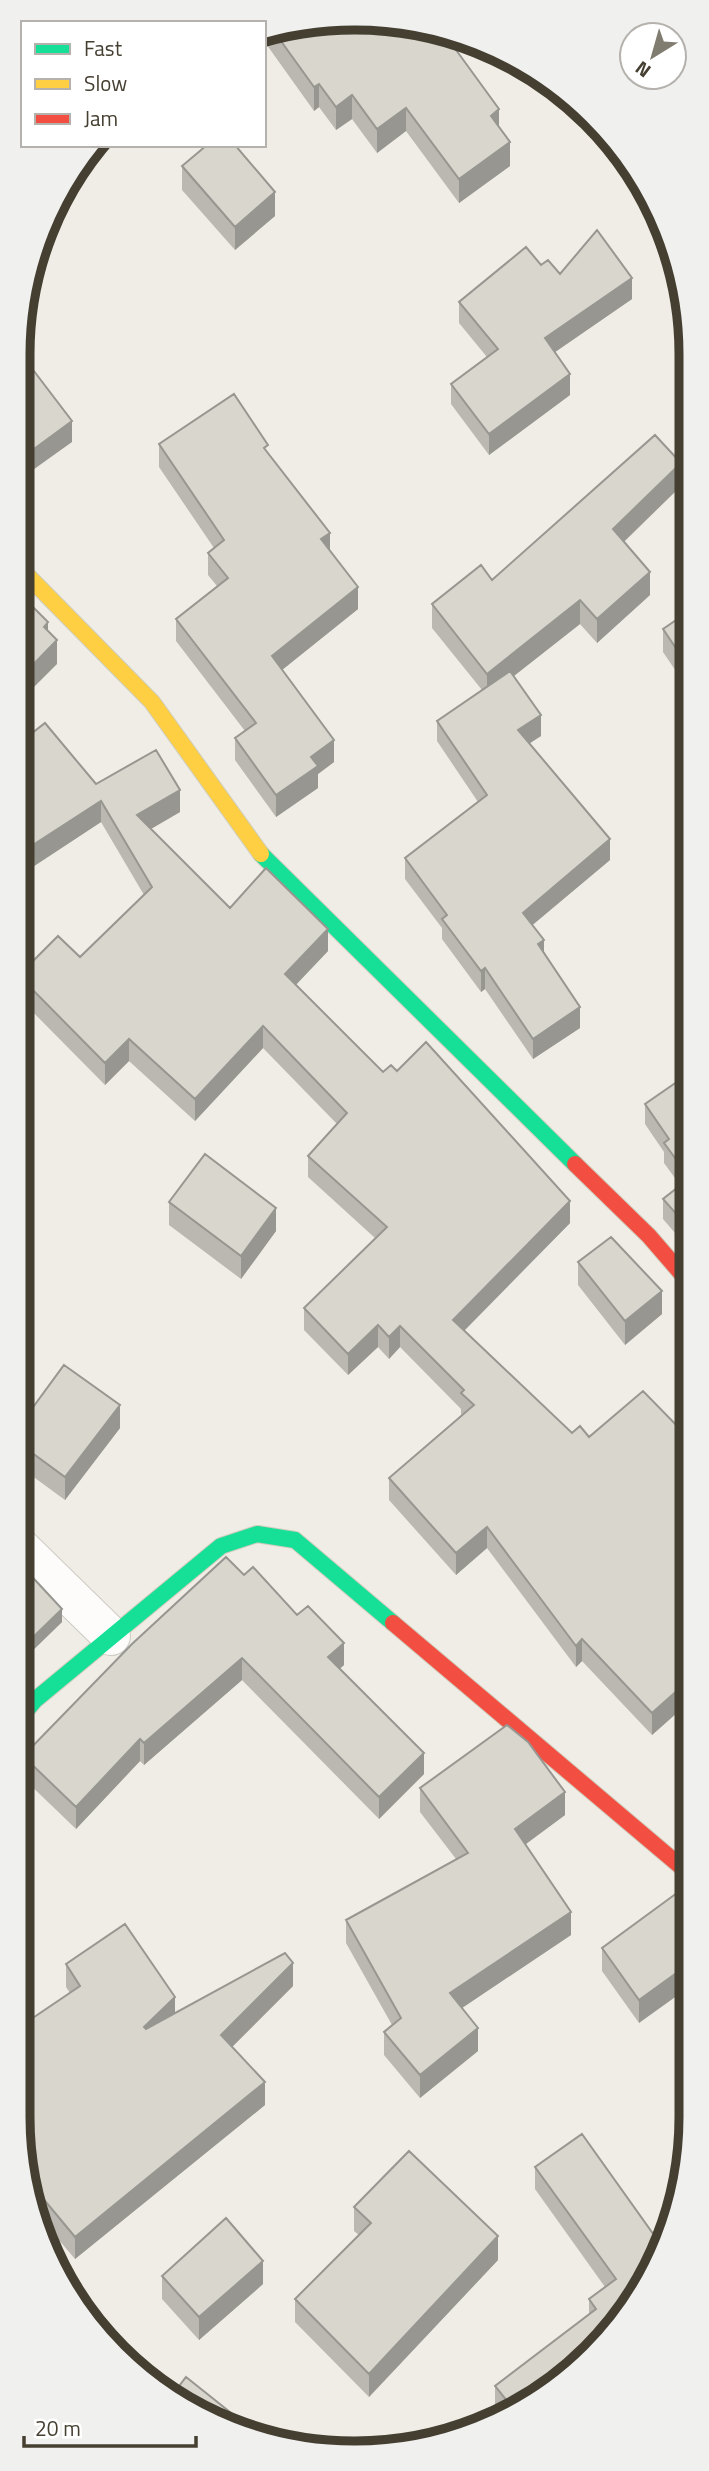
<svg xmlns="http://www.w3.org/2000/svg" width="709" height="2471" font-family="'Titillium Web',sans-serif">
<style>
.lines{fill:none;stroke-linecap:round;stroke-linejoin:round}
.street-casing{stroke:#cdcbc3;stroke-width:40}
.fast-casing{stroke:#cfccbb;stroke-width:18}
.slow-casing{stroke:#cfccbb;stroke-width:18}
.jam-casing{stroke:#cfccbb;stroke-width:18}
.street{stroke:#fdfcfb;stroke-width:38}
.fast{stroke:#16e098;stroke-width:16}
.slow{stroke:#ffcf43;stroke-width:16}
.jam{stroke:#f24e42;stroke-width:16}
.wall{fill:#bab8b0}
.shaded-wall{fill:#979690}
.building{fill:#d8d6cd;stroke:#979690;stroke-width:2}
.rim{fill:none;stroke:#453f31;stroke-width:9}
</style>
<rect width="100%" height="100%" fill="#efede5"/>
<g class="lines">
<defs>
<path id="street" d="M19 1546 111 1636"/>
<path id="fast" d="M261 854 575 1164
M19 1719 35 1700 221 1546 257 1534 295 1540 393 1623"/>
<path id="slow" d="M23 571 152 702 261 854"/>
<path id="jam" d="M575 1164 649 1236 687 1280
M393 1623 686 1871"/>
</defs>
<use href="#street" class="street-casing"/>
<use href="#fast" class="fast-casing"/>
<use href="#slow" class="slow-casing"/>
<use href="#jam" class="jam-casing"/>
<use href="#street" class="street"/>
<use href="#fast" class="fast"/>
<use href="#slow" class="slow"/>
<use href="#jam" class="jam"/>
</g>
<path class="wall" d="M288 24 499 127 510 166 459 203 406 131 377 153 352 119 336 130 319 107 314 111 264 41V34Z
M182 166 275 216 235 250 182 190Z
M642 185 657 206 665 234 642 206Z
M541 265 560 274 632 299 555 352 570 395 489 455 451 404V384L487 357 459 323V302Z
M159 444 268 453 330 550 358 609 282 670 334 762 318 774V788L276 817 235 760V738L245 731 176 641V619L217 586 208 575V553L214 548 159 467Z
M681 486 624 542 650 595 597 643 580 624 514 676 541 736 529 743 610 860 532 925 544 952 580 1028 533 1059 485 989 481 992 442 939V928L405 879V858L478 802 437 741V721L482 690 432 628V604L492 580Z
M688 612V689L663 652V629Z
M22 741 96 784 180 812 151 829 230 908 328 951 296 985 383 1072 397 1071 570 1223 464 1331 572 1433 589 1437 687 1436 686 1719 679 1711 652 1735 582 1661 576 1667 487 1548 456 1575 389 1500V1478L462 1415 461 1414V1409L400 1347 389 1359 378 1347 348 1375 304 1330V1308L375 1238 308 1177V1156L337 1124 263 1048 195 1121 129 1061 105 1085 21 1000 22 972 80 957 144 895 101 822 22 874Z
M687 1075V1247L663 1219V1199L680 1185 664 1163V1152L645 1124V1104Z
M169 1202 276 1231 241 1279 169 1225Z
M578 1262 662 1314 625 1345 578 1285Z
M20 1425 120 1428 65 1500 20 1467Z
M19 1570 62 1622 27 1656 19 1647Z
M244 1575 344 1665 340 1669 424 1774 379 1819 242 1680 144 1765 140 1761 76 1829 23 1778V1756Z
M420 1788 565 1815 526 1844 571 1935 462 2008 478 2051 420 2098 384 2055V2032L392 2025 346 1943V1920L456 1859 420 1812Z
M681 1890 639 2023 602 1971V1948Z
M66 1964 175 2013 293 1986 232 2047 265 2105 75 2259 37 2214 18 2117 70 1993 66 1987Z
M535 2167 661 2245 560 2384 500 2413 495 2408V2386L589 2314V2299L605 2287 535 2189Z
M354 2207 498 2260 369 2397 295 2322V2299L359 2235 354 2231Z
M162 2276 263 2284 199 2340 162 2299Z"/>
<path class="shaded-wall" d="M319 84V107L314 111V87Z
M352 95V119L336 130V107Z
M406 108V131L377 153V129Z
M499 109V133L491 116Z
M510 142V166L459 203V179Z
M275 192V216L235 250V227Z
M632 278V299L545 359V338Z
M570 374V395L489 455V434Z
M72 421V442L23 477V457Z
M681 463V486L613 552V529Z
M330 533V555L321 539Z
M650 572V595L597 643V619Z
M358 587V609L272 678V656Z
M580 600V624L487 697V674Z
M48 622V645L44 627Z
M57 640V664L22 699 23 675Z
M541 715V736L518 751V730Z
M334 740V762L318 774V788L276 817V795L311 757Z
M180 790V812L137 837V815Z
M101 801V822L22 874V852Z
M610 839V860L523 933V913Z
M328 929V951L285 996V974Z
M544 940V961L538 944Z
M485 968V989L481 992V971Z
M580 1007V1028L533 1059V1039Z
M263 1026V1048L195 1121V1099Z
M129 1039V1061L105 1085V1063Z
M570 1201V1223L453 1342V1320Z
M276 1208V1231L241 1279V1256Z
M662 1291V1314L625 1345V1321Z
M378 1325V1347L348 1375V1354Z
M400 1326V1347L389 1359V1337Z
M120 1405V1428L65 1500V1477Z
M487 1527V1548L456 1575V1553Z
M62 1609V1622L27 1656V1643Z
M582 1639V1661L576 1667V1646Z
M344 1643V1665L328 1678V1657Z
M242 1658V1680L144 1765V1743Z
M679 1689V1711L652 1735V1713Z
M140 1739V1761L76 1829V1807Z
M424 1753V1774L379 1819V1797Z
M565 1792V1815L515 1852V1829Z
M571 1912V1935L450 2016V1993Z
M293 1963V1986L221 2058V2035Z
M686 1966 685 1990 639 2023V2000Z
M175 1997V2019L144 2050V2027Z
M478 2028V2051L420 2098V2075Z
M265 2082V2105L75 2259V2237Z
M37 2191V2214L33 2194Z
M498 2236V2260L369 2397V2374Z
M263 2261V2284L199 2340V2317Z"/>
<path class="building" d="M288 24H420L443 32 499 109 491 116 510 142 459 179 406 108 377 129 352 95 336 107 319 84 314 87 273 30Z
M207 145H235L275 192 235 227 182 166Z
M597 230 632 278 545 338 570 374 489 434 451 384 498 349 459 302 526 247 541 265 548 260 560 274Z
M24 358 72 421 23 457Z
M234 394 268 445 264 448 330 533 321 539 358 587 272 656 334 740 311 757 318 766 276 795 235 738 256 723 176 619 228 578 208 553 224 540 159 444Z
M655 435 681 463 613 529 650 572 597 619 580 600 487 674 432 604 481 565 492 580Z
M23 597 48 622 44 627 57 640 23 675Z
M688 612V666L663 629Z
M510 671 541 715 518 730 610 839 523 913 544 940 538 944 580 1007 533 1039 485 968 481 971 442 919 447 915 405 858 487 795 437 721Z
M45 723 96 784 156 750 180 790 137 815 230 908 266 868 328 929 285 974 383 1072 391 1065 397 1071 426 1042 570 1201 453 1320 572 1433 580 1426 589 1437 643 1391 687 1436 686 1522 684 1524 686 1527V1697L679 1689 652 1713 582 1639 576 1646 487 1527 456 1553 389 1478 474 1405 461 1393 464 1390 400 1326 389 1337 378 1325 348 1354 304 1308 387 1227 308 1156 347 1113 263 1026 195 1099 129 1039 105 1063 21 978 22 972 58 936 80 957 152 887 101 801 22 852V741Z
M687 1075V1174L664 1143 669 1139 645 1104Z
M205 1154 276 1208 241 1256 169 1202Z
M687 1180V1226L663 1199Z
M611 1237 662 1291 625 1321 578 1262Z
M64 1365 120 1405 65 1477 20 1444V1425Z
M226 1557 244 1575 253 1567 297 1615 308 1606 344 1643 328 1657 424 1753 379 1797 242 1658 144 1743 140 1739 76 1807 23 1756 132 1644Z
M23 1567 62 1609 27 1643 19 1634V1570Z
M507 1725 528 1742 565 1792 515 1829 571 1912 450 1993 478 2028 420 2075 384 2032 401 2018 346 1920 468 1853 420 1788Z
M681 1890 686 1896V1966L639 2000 602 1948Z
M125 1924 175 1997 144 2027 146 2029 285 1953 293 1963 221 2035 265 2082 75 2237 37 2191 33 2194 18 2117V2028L80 1986 66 1964Z
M582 2134 661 2245 646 2285 560 2384 512 2407 495 2386 596 2309 589 2299 616 2279 535 2167Z
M409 2151 498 2236 369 2374 295 2299 371 2223 354 2207Z
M226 2218 263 2261 199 2317 162 2276Z
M186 2377 255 2432 205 2419 173 2394Z"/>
<path d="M0 0H709V2471H0ZM354 30H355A324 324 0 0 1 679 354V2117A324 324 0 0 1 355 2441H354A324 324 0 0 1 30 2117V354A324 324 0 0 1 354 30Z" fill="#f0f0ef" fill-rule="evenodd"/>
<path class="rim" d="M354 30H355A324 324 0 0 1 679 354V2117A324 324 0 0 1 355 2441H354A324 324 0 0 1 30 2117V354A324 324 0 0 1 354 30Z"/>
<rect x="21" y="21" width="245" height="126" fill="#ffffff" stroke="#b5b2ad" stroke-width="2"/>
<rect x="35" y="44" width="35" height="10" fill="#16e098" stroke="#b5b2ad" stroke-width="2"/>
<text x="84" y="56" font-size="21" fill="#453f31">Fast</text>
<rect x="35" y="79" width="35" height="10" fill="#ffcf43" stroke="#b5b2ad" stroke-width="2"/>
<text x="84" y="91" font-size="21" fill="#453f31">Slow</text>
<rect x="35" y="114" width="35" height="10" fill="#f24e42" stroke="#b5b2ad" stroke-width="2"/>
<text x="84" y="126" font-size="21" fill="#453f31">Jam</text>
<g transform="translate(653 56) rotate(217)"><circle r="33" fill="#ffffff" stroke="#b5b2ad" stroke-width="2"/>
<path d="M0-5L12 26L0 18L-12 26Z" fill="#807c70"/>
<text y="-10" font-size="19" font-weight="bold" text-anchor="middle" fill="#453f31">N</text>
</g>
<path d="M24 2436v10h172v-10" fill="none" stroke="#453f31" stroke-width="3.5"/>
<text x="35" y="2436" font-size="21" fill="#453f31" stroke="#ffffff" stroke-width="5" paint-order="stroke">20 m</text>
</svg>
